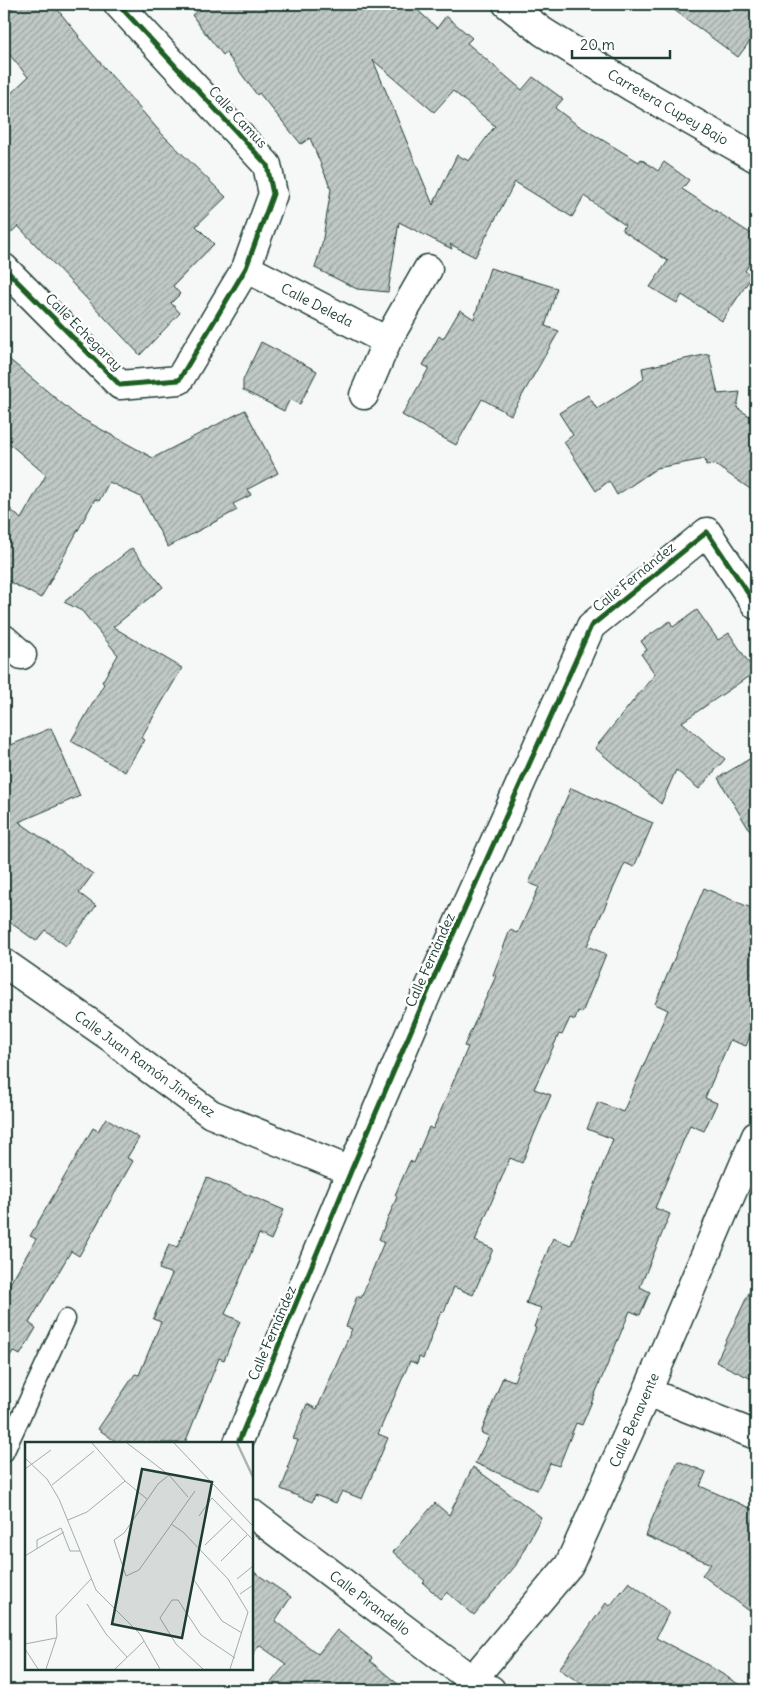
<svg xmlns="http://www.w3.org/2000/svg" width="760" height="1694" font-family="Delius,sans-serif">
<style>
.building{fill:url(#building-hatch);stroke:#1f3d34;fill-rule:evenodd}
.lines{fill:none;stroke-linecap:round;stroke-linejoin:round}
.lane-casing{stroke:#1f3d34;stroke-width:21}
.street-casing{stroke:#1f3d34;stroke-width:31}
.secondary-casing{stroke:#1f3d34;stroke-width:31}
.lane{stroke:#fff;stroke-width:18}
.street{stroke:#fff;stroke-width:28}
.secondary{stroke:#fff;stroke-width:28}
.cycleway-casing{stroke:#fff;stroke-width:8}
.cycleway{stroke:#1b5e20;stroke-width:5}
.labels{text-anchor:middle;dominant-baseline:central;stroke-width:5;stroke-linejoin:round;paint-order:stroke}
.street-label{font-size:14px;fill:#1f3d34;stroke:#fff}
.inset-river{fill:none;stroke:#aab5b1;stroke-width:2.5}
.inset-road{fill:none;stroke:#a0ada9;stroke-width:1}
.view{fill:#1f3d34;fill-opacity:0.15;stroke:#1f3d34;stroke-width:2.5}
.inset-edge{fill:none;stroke:#1f3d34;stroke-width:2.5}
</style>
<defs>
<pattern id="building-hatch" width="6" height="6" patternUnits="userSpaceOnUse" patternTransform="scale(1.25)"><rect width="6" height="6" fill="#c0c9c6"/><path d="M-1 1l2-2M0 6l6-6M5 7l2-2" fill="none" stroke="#9ba4a2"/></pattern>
</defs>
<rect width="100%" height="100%" fill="#f6f7f7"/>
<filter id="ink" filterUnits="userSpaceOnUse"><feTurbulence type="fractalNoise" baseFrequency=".02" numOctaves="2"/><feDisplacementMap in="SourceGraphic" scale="10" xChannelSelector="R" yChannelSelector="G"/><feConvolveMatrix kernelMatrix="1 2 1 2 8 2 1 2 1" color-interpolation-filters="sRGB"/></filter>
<g filter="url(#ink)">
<path class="building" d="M17 4H53L79 36 78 37 161 133 226 197 196 226 214 244 173 286 180 294 171 303 180 313 140 355 18 226 4 239V100L28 77 4 48V15Z
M206 4H411L437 28 446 16 472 38 467 43 522 90 533 77 563 99 555 108 576 124 639 162 641 159 658 171 664 162 689 180 682 189 756 237V254L745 271 752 276 722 321 682 295 677 303 650 287 668 261 622 230 625 225 584 196 572 217 515 182 475 257 450 244 452 249 399 222 388 292 357 289 315 268 322 244 331 189 310 138 301 144 259 93 257 95 226 53 223 55 202 29 192 15ZM373 60 434 112 453 91 495 126 469 161 457 155 433 205Z
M666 4H756V33L738 57Z
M490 268 557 288 545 326 559 331 511 415 482 399 456 445 402 415 429 368 423 365 439 336 443 339 460 310 474 319Z
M261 342 317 371 300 404 290 399 284 411 243 390V380Z
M709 354 718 394 740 392 737 408 756 420V493L714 464 706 465 705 459 657 468 617 495 609 481 596 491 564 442 573 435 559 413 588 395 597 409 644 379 642 368Z
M4 355 77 416 153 458 245 410 278 473 248 489 251 495 233 504 237 510 168 547 141 497 109 482 99 501 95 499 41 598 4 579V503L21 519 46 475 4 439Z
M132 548 163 587 113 627 182 668 141 738 144 740 125 772 71 741 104 684 102 682 118 655 82 611 64 602Z
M697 610 718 640 729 633 755 672 682 722 725 759 699 789 676 770 661 804 595 748 655 674 641 654 647 650 641 641 670 621 673 627Z
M51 728 80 796 19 822 93 874 79 893 96 906 66 946 45 930 36 941 4 918V748Z
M756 755V841L718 778Z
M571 788 653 823 634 867 625 863 587 946 606 954 582 1013 578 1011 575 1020 570 1018 562 1035 559 1034 534 1089 551 1095 522 1163 510 1158 475 1241 493 1249 473 1295 454 1287 444 1312 441 1311 423 1359 419 1357 417 1364 410 1361 378 1434 388 1438 362 1499 342 1491 336 1503 315 1495 312 1502 281 1489 289 1469 287 1468 298 1440 293 1439 307 1404 317 1409 352 1329 346 1327 357 1296 361 1298 384 1242 379 1239 397 1197 395 1195 410 1161 414 1163 429 1127 433 1129 468 1047 464 1046 496 976 493 975 510 930 518 933 539 887 529 883Z
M704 888 756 910V1022L746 1046 730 1040 705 1098 717 1103 704 1131 690 1125 655 1208 670 1214 640 1287 650 1292 640 1315 630 1311 582 1425 576 1423 559 1466 550 1463 537 1490 475 1463 489 1436 481 1433 503 1377 514 1381 536 1328 534 1327 541 1308 526 1303 553 1238 571 1245 613 1139 587 1129 598 1102 623 1112 668 1010 655 1004Z
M106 1118 139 1138 127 1158 133 1161 79 1256 71 1251 29 1323 36 1328 20 1355 13 1351 4 1367V1294L36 1239 30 1236 69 1169 93 1128 98 1131Z
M207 1178 284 1210 271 1240 259 1234 225 1314 240 1321 224 1360 219 1358 185 1443H118L98 1429 135 1374 139 1375 161 1322 153 1319 172 1274 159 1269 169 1244 177 1247Z
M756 1278V1381L716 1362Z
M678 1461 706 1472 700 1486 756 1511V1616L702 1575 711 1564 646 1536 649 1528H648Z
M473 1467 541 1517 516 1565 474 1615 447 1592 441 1599 423 1583 425 1581 393 1552 435 1503 449 1515Z
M251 1570 291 1597 275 1621 318 1654 337 1630 372 1658 370 1661 405 1690H265L286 1664 259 1645 251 1658Z
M629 1582 669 1612 656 1638 706 1664 748 1690H591L559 1669 606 1603 610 1606Z"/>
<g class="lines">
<defs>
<path id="lane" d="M4 1453 66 1319"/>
<path id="street" d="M4 268 120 385 179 380 246 268 273 194 267 165 118 4
M246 268 387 341
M364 395 387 341 428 269
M4 639 22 655
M4 963 113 1039 140 1062 211 1114 351 1171
M647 1392 756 1435
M238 1443 351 1171 434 977 591 626 707 532 756 605
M251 1513 472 1680 491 1690
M472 1680 569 1565 647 1392 756 1136"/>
<path id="secondary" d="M507 4 543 32 632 87 756 158"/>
</defs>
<use href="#lane" class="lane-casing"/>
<use href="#street" class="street-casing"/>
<use href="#secondary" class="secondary-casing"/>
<use href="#lane" class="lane"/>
<use href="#street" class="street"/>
<use href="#secondary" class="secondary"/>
<defs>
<path id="cycleway" d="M4 268 120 385 179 380 246 268 273 194 267 165 118 4
M238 1443 351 1171 434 977 591 626 707 532 756 605"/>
</defs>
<use href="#cycleway" class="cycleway-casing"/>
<use href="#cycleway" class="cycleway"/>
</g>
</g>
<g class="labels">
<g class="street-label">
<text transform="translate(668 107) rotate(30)">Carretera Cupey Bajo</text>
<text transform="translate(238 117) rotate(47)">Calle Camus</text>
<text transform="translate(317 305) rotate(27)">Calle Deleda</text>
<text transform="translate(84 332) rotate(45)">Calle Echegaray</text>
<text transform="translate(634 577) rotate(-39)">Calle Fernández</text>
<text transform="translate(430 960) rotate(-66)">Calle Fernández</text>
<text transform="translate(145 1064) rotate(36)">Calle Juan Ramón Jiménez</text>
<text transform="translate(272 1333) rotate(-67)">Calle Fernández</text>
<text transform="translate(634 1420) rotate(-66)">Calle Benavente</text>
<text transform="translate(370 1603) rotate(37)">Calle Pirandello</text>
</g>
</g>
<g transform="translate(25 1442)">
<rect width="228" height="228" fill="#f6f7f7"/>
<path class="inset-river" d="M212 1 228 35"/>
<path class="inset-road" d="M67 1 100 39 122 57M102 1 144 33 163 55M149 1 228 84M0 16 22 37 34 57 71 148 115 192 135 227M0 27 26 8M144 33 133 42 99 91 89 98 101 134 114 128 170 49M27 43 69 9M174 74 187 56 228 98M43 78 62 70 100 39M146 82 158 90 203 137 223 170 205 227M180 103 207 77M12 106V98L36 86 45 109H55M0 114 39 90M196 119 222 93M167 135 197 179 217 191M212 137 228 124M215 152 228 143M62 162 81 192 102 215M0 202 31 196M0 207 13 227M21 227 32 194 31 174 66 137M90 227 119 199M178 227 151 202 135 176 147 158H153L176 193 210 216"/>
<path class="view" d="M117 27 187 40 157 196 87 182Z"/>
<rect width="228" height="228" class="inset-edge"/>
</g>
<rect width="760" height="1694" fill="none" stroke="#fff" stroke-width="20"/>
<rect x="10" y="10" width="740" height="1674" fill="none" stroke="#1f3d34" stroke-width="2" filter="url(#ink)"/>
<path d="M572 50v8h98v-8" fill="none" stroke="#1f3d34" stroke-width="2.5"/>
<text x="580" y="50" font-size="15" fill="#1f3d34" stroke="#ffffff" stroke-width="4" paint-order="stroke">20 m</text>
</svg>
